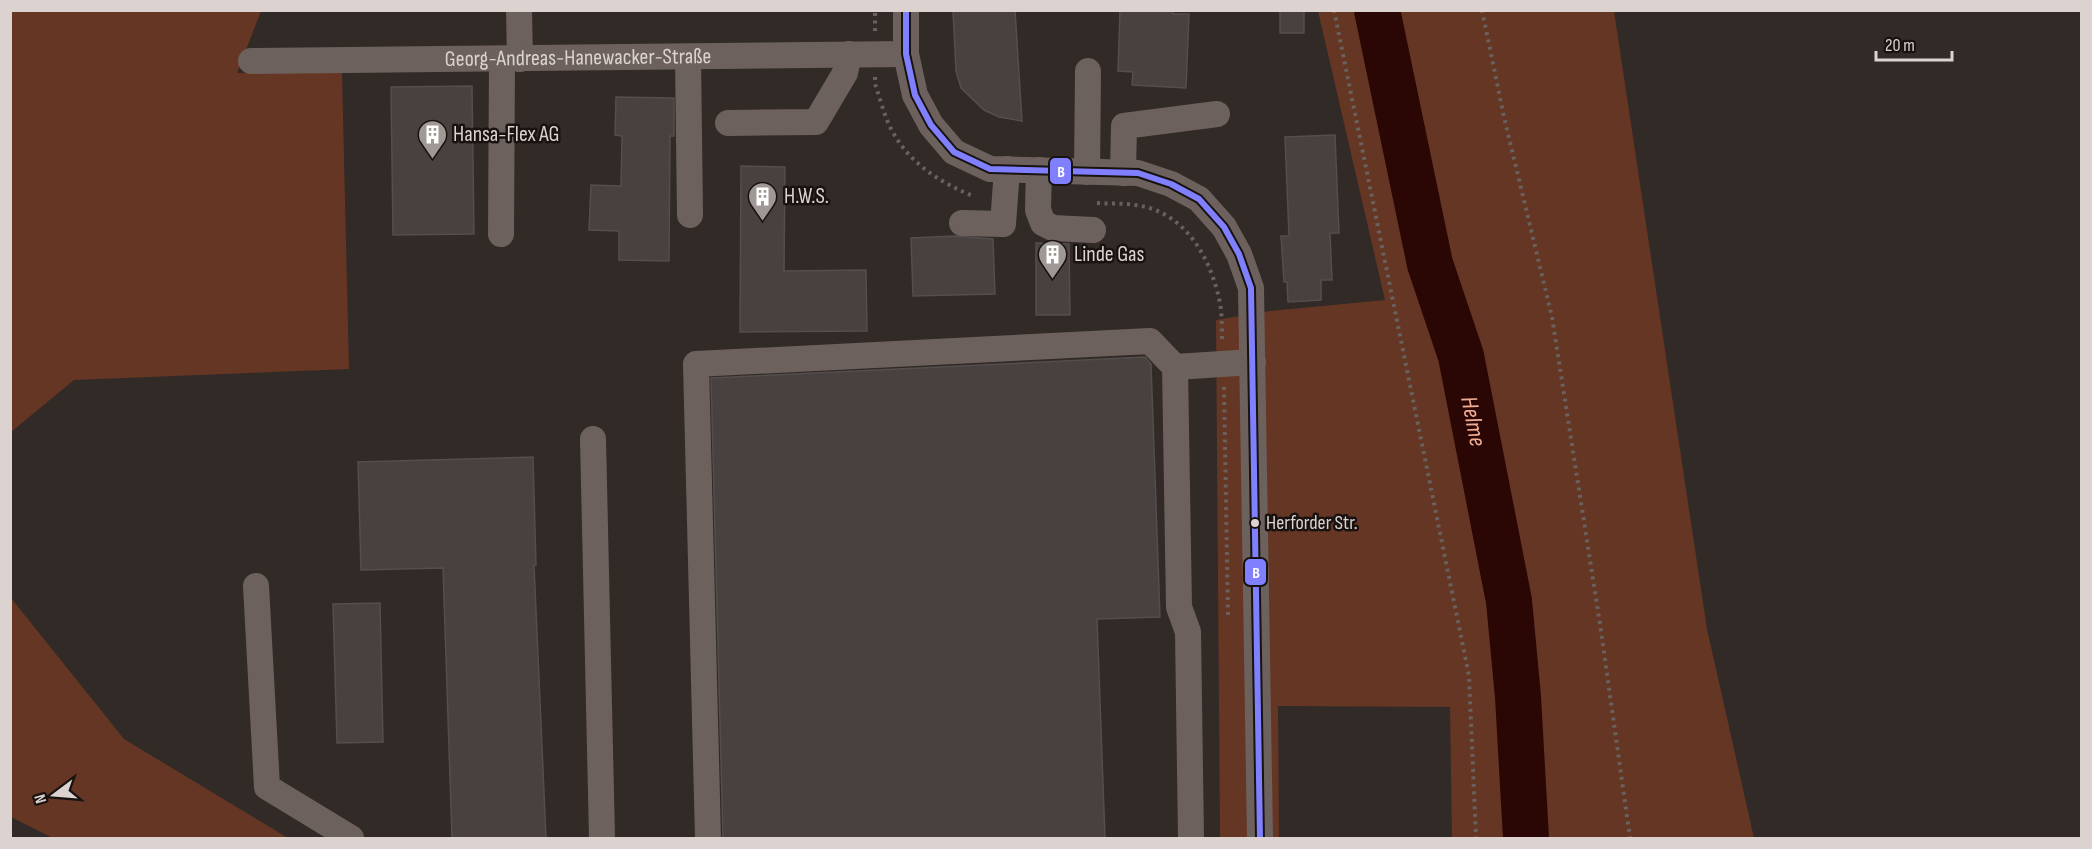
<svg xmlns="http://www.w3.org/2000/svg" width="2092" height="849" font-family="'Sofia Sans Condensed',sans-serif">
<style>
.green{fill:#653624}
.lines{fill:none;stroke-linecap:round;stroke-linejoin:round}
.river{stroke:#2a0704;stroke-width:46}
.building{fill:#48413f;stroke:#544e4c;stroke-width:1.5}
.path{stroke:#69615d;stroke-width:4;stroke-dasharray:3 4.5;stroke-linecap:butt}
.minor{stroke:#6d615d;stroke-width:26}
.bus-1-casing{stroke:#181210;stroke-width:10}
.bus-1{stroke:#8080ff;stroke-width:6}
.bus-dot{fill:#dcd3d0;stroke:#181210;stroke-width:2}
.labels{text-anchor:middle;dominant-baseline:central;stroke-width:5;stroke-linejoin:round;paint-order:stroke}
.bus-label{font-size:20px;fill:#dcd3d0;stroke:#181210;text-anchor:start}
.street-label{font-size:22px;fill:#dcd3d0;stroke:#181210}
.poi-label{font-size:22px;fill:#dcd3d0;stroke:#181210;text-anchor:start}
.water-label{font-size:24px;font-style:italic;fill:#f2ae94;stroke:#181210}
.line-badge{stroke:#181210;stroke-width:2}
.badge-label{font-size:16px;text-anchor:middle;font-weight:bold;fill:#fff}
</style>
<rect width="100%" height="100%" fill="#312a27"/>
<path class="green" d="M11 11H261L237 73H342L349 369 74 380 11 432Z
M1318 11H1614L1707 629 1754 838H1452L1450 707 1278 706 1279 838H1220L1216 320 1270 311 1385 300Z
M11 598 124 739 288 838H53L11 817Z"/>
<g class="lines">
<path class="river" id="s1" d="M1377 10 1430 264 1461 356 1509 601 1518 697 1526 838"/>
</g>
<path class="building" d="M953 10H1015L1022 121 999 117 984 110 961 88 956 71Z
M1120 10H1173V14H1189L1186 88 1132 85 1133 72 1118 71Z
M1280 10H1304V33H1280Z
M472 86 474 234 393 235 391 87Z
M616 97 674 98V136H670L669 261 619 260V231L589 230 591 185 621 186 622 136 615 135Z
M1335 135 1339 233H1330L1332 280H1321V300L1288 302 1287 282H1284L1281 236H1289L1285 137Z
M741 166 785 167 784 271 866 270 867 331 740 332Z
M955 236 993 239 995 294 913 296 911 238Z
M1036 243 1069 244 1070 315H1036Z
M1145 357 1151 364 1160 617 1097 619 1105 838H723L711 378Z
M533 457 536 565H534L546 838H452L443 568 361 570 358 462Z
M380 603 383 742 337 743 333 604Z"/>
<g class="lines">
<path class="path" d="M1334 10 1469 676 1476 838
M1482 10 1504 117 1552 317 1600 624 1630 838
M875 31V10
M875 77V84C880 98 884 115 891 129 909 163 939 182 973 196
M1097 203C1110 204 1123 203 1135 205 1185 211 1211 258 1220 303 1222 315 1222 328 1222 341
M1224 387 1228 616"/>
<g class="minor">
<path d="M519 10 520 59"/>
<path d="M906 10V54L915 95 931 125 954 152 990 169 1138 173 1171 184 1199 199 1224 227 1239 254 1251 288 1260 838"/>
<path d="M688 57 690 215"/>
<path id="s2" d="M251 61 906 54"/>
<path d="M728 123 816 122 845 73 849 54"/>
<path d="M1039 170 1038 210 1043 223 1053 228 1093 230"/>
<path d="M1087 172 1088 71"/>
<path d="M1123 173 1124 126 1217 114"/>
<path d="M962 223 1003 224 1007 169"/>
<path d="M501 234 502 60"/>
<path d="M1175 367 1253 362"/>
<path d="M593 439 602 838"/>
<path d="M256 586 267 787 351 838"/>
<path d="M708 838 696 364 1150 341 1175 367 1179 607 1188 632 1191 838"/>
</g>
<defs>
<path id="bus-1" d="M906 10V54L915 95 931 125 954 152 990 169 1138 173 1171 184 1199 199 1224 227 1239 254 1251 288 1260 838"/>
</defs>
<use href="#bus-1" class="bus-1-casing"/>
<use href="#bus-1" class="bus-1"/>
</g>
<defs>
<symbol id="building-pin" viewBox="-11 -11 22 30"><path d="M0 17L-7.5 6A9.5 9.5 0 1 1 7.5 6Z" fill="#a09895" stroke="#181210"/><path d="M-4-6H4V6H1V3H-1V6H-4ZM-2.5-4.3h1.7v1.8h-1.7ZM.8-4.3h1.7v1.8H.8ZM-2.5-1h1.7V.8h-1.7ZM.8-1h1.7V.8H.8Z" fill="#fff"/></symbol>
</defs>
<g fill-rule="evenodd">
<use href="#building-pin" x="416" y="118" width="33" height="45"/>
<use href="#building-pin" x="746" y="180" width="33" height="45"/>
<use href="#building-pin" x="1036" y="238" width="33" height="45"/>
</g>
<circle class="bus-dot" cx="1255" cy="523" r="5"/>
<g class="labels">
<g class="bus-label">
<text x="1266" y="523">Herforder Str.</text>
</g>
<g class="street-label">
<text stroke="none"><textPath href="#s2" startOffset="327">Georg-Andreas-Hanewacker-Straße</textPath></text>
</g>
<g class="poi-label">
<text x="453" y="134">Hansa-Flex AG</text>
<text x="784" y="196">H.W.S.</text>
<text x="1074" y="254">Linde Gas</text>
</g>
<g class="water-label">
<text stroke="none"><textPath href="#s1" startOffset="423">Helme</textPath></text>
</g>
</g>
<g class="line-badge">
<rect x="1049" y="157" width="23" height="28" rx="6" fill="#8080ff"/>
<rect x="1244" y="558" width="23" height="28" rx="6" fill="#8080ff"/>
</g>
<g class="badge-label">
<text x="1061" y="177">B</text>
<text x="1256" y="578">B</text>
</g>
<rect width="2092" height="849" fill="none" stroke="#dcd3d0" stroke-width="24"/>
<g transform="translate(54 795) rotate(254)" stroke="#181210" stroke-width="4.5" paint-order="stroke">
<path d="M0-4.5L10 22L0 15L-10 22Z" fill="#dcd3d0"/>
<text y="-9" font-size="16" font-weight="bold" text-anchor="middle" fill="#dcd3d0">N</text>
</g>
<path d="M1876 51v9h76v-9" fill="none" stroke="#dcd3d0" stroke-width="3"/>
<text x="1885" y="51" font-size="18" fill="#dcd3d0" stroke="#181210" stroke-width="4.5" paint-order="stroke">20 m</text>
</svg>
